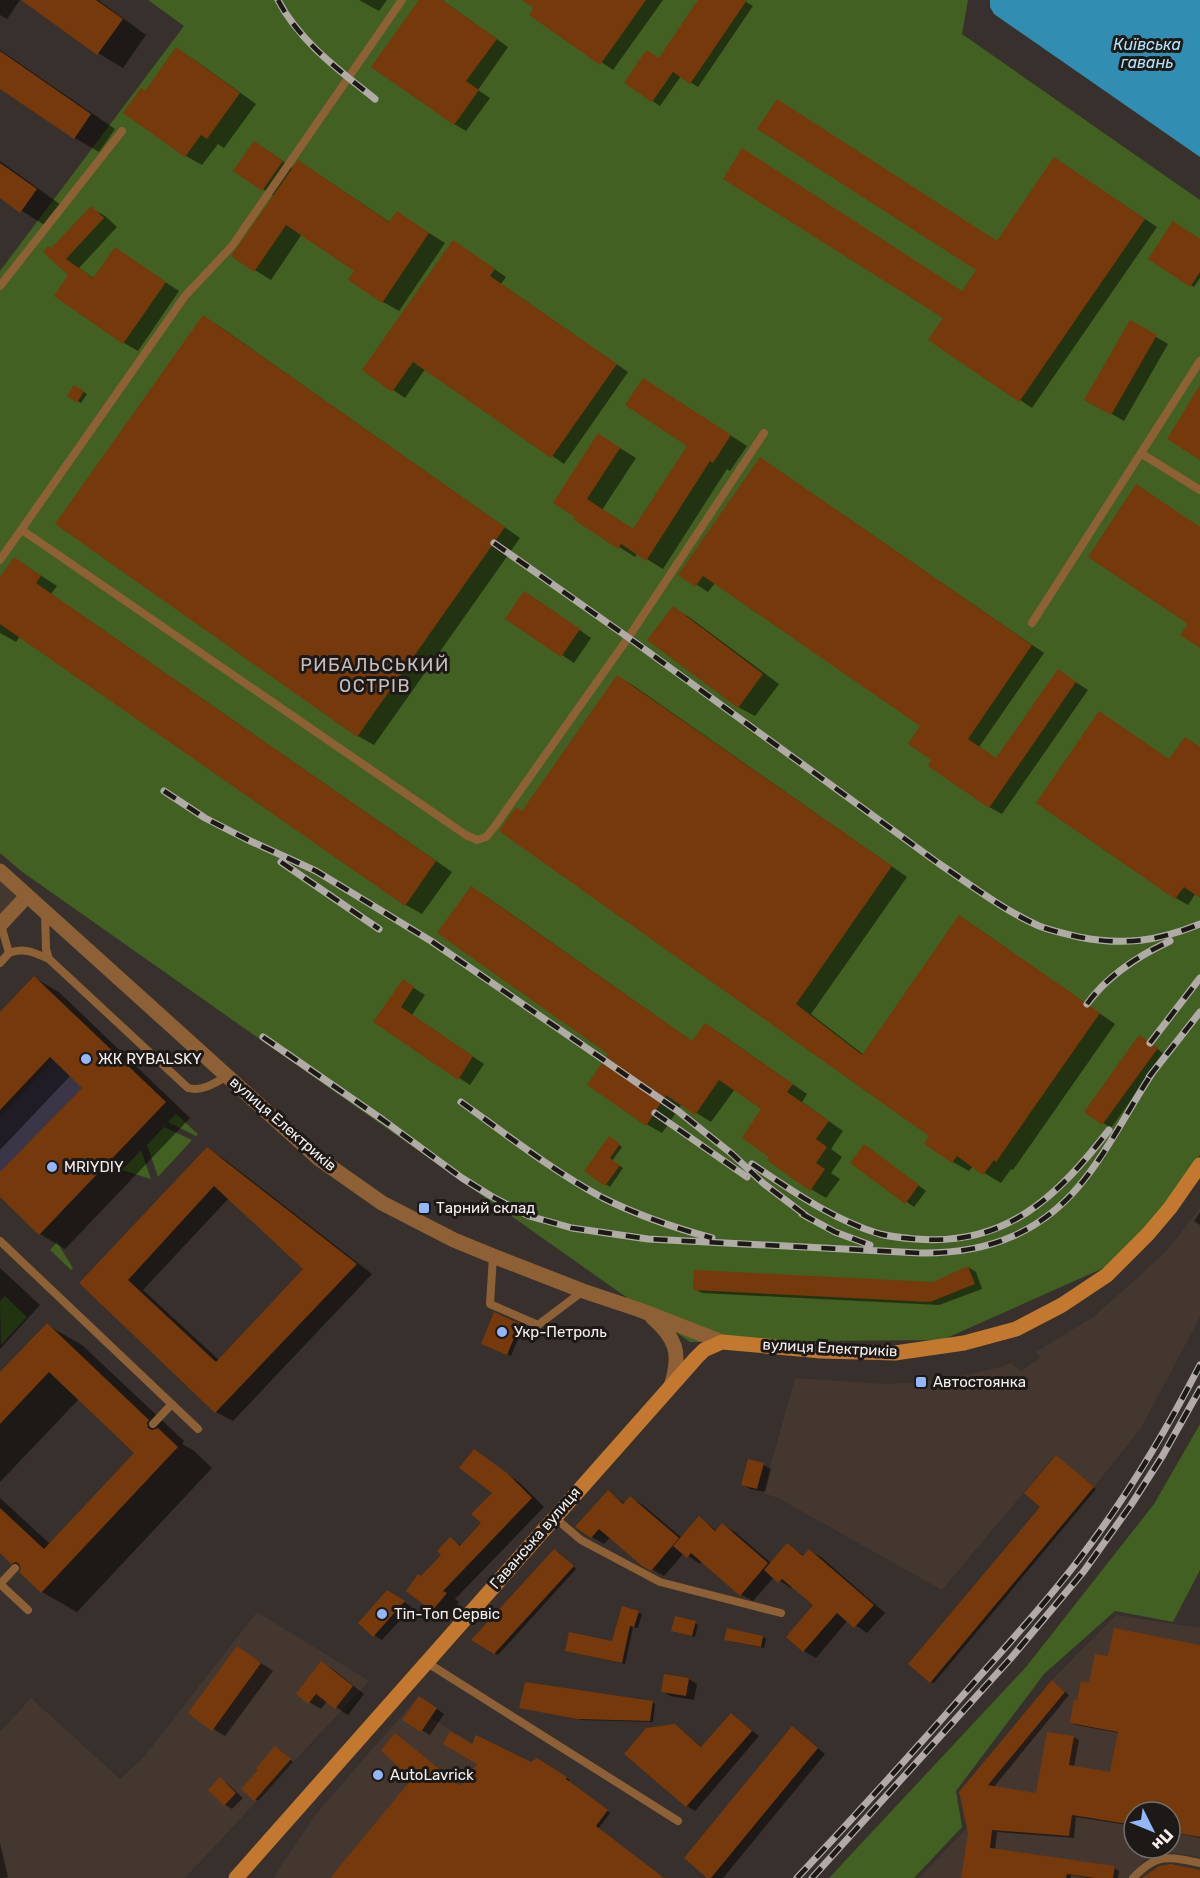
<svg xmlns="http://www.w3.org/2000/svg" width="1200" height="1878" font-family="Rubik,sans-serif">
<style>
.built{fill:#443730;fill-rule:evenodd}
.education{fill:#3a3648}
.green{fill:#416021}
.water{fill:#318eb2}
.shadow{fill:#0007;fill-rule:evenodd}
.building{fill:#76390b;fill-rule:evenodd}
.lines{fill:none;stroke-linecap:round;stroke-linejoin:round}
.lane{stroke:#8e6036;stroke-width:8}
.street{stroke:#8e6036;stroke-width:15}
.secondary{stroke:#c2782e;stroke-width:15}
.rail-casing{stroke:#b1aba8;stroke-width:7}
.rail{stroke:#1c1917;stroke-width:4.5;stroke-dasharray:14;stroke-linecap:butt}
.poi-dot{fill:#92b7fd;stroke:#1c1917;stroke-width:2}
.labels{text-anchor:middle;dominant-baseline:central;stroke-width:6;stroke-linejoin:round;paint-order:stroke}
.poi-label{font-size:15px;fill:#f5f0ee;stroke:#1c1917;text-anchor:start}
.street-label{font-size:15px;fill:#f5f0ee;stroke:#1c1917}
.water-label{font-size:16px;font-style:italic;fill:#b0e4fc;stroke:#1c1917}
.quarter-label{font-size:18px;letter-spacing:1.5px;fill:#c8bfba;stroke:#1c1917}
</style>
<rect width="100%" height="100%" fill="#37302c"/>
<path class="built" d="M0 877 20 895 0 916Z
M1200 1208V1317L1141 1428 1094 1487 1055 1455 942 1590 778 1498 763 1493 795 1378 886 1384 921 1382 966 1375 1001 1367 1011 1363 1021 1371 1040 1358 1036 1352 1093 1317 1133 1282 1169 1248Z
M257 1612 369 1681 185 1878H0V1732L31 1698 120 1779 143 1758Z
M1116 1615 1200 1628V1857L1154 1850 1128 1878H919L967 1828 959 1792 1052 1680ZM1134 1812H1170V1848H1134Z
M419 1696 437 1708 431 1718 472 1743 471 1748 596 1826 664 1878H274L280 1867 320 1809Z"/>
<path class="education" d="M54 1060 132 1138 39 1235 0 1197V1117Z"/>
<path class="green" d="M148 0H968L962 34 1200 200V1155L1126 1258 942 1340 690 1342 21 871 0 853V271L184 26Z
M176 1114 198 1134 196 1136 168 1122Z
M164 1127 192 1140 158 1177 147 1145Z
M141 1150 151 1179 122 1170Z
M57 1242 73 1268 71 1270 50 1250Z
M5 1296 27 1317 1 1345 0 1301Z
M1200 1424V1570L1173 1622 1115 1611 1044 1674 956 1791 962 1827 914 1878H829L1026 1667 1154 1504Z"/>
<path class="water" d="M990 0H1200V157L994 14 990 7Z"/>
<path class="shadow" d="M0 0H20L7 19 0 15Z
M29 0H98L146 35 123 68 98 53Z
M359 0H387L379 11Z
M421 0H442L508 47 478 90 490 98 466 131 454 124Z
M525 0H663L613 70 531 14 536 8Z
M700 0H743L753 6 698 87 681 76 660 106 626 83 660 60Z
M177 49 193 59 256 104 224 148 218 144 202 165 186 156 146 93Z
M0 50 115 129 99 152 75 138 0 87Z
M267 150 294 169 315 172 391 223 397 213 445 243 399 311 383 302 356 271 302 234 271 280 255 270 275 197 236 171Z
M1055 159 1157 227 1032 408 930 339Z
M0 161 61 205 46 226 0 197Z
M91 208 105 216 117 227 79 268 95 279 115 249 179 291 138 351 124 343 51 250Z
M1200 240V278L1194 287 1150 259Z
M453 241 506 277 501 284 628 372 564 464 426 368 405 398 364 370Z
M203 317 219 326 520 538 374 745 358 736Z
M1131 322 1168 344 1124 421 1086 399Z
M75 387 87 394 81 403 69 396Z
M659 389 747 446 730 471 727 469 663 569 637 553 635 557 575 519 615 445 636 458 602 510 634 530 689 445Z
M772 466 1044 653 979 747 997 759 1058 671 1088 690 1002 814 989 807 933 760 922 726 715 583 708 592 680 574Z
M15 559 57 586 51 594 452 872 422 914 406 905 20 636 16 642 0 633V580Z
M537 600 591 638 574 663 507 618Z
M673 608 689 617 779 684 755 716 738 707Z
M618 677 634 686 907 877 811 1014 864 1055 976 927 1115 1024 1013 1170 1011 1169 1001 1183 973 1166 969 1171 953 1162 931 1136 523 812Z
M1200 747V896L1196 893 1188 905 1176 898 1170 760Z
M471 888 487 897 693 1042 705 1025 721 1034 807 1094 802 1102 843 1131 831 1149 842 1157 831 1173 840 1179 826 1198 811 1189 771 1156 764 1109 735 1089 711 1122 682 1104 662 1133 646 1124 610 1054Z
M35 978 60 993 190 1118 65 1249 40 1234 0 1195V1174L84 1088 71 1075 0 1150V1014Z
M403 981 425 995 412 1015 484 1064 470 1085 375 1022Z
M1147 1041 1164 1054 1111 1128 1086 1112Z
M609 1138 622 1147 612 1161 623 1168 610 1187 586 1170Z
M207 1149 224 1159 372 1274 233 1421 216 1412 81 1283ZM229 1198 305 1269 220 1361 143 1290Z
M872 1151 926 1191 914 1207 852 1163Z
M1200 1212V1225L1194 1221Z
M968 1267 976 1272 982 1289 939 1305 702 1293 695 1289 933 1284Z
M0 1268 40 1305 0 1349Z
M495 1314 523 1327 511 1356 486 1346Z
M47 1325 82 1345 184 1441 182 1444 193 1450 212 1468 77 1612 42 1592 23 1569 12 1563 0 1551V1498L50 1544 136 1453 79 1399 0 1482V1374Z
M474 1451 520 1483 544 1507 455 1599 459 1602 446 1618 433 1610 422 1578 443 1555 450 1539 462 1546 483 1523 494 1493Z
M1059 1459 1096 1489 934 1683 931 1682 1042 1507Z
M763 1465 771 1469 765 1492 750 1489 743 1484Z
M608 1492 625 1504 631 1498 643 1505 682 1538 699 1518 717 1531 722 1525 735 1532 771 1563 787 1545 805 1556 809 1550 821 1557 885 1613 867 1633 848 1620 816 1658 804 1651 815 1605 793 1586 791 1588 774 1577 753 1601 740 1594 702 1561 700 1564 684 1553 664 1576 643 1564 611 1536 604 1544 592 1537Z
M558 1552 576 1569 498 1655 474 1640Z
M387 1592 412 1607 382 1640 374 1635Z
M638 1612 642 1614 638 1628 633 1627 625 1664 567 1651 613 1643Z
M695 1623 698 1625 695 1637 676 1632Z
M763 1637 766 1639 764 1648 729 1641Z
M1200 1646V1838L1170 1832V1812H1134V1826L1076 1817 1074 1838 997 1832 995 1850 1114 1868 1119 1871 1118 1878H1088L1071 1875V1878H964L969 1833 961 1792 1057 1685 1069 1695 993 1788 1037 1795 1074 1737 1079 1740 1074 1767 1111 1774 1119 1733 1076 1725 1071 1723 1078 1703 1090 1684 1109 1658Z
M238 1648 273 1671 225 1736 213 1729Z
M321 1663 334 1670 364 1694 348 1715 327 1701 321 1709 309 1702Z
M665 1675 689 1679 697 1684 694 1700 670 1696 663 1691Z
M427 1702 444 1714 430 1735 404 1720Z
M652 1702 655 1704 653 1722 582 1720 521 1707Z
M731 1715 759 1736 695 1811 687 1806 626 1754 675 1726 683 1731 703 1748Z
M800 1733 825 1754 723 1878H710Z
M473 1746 531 1763 537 1760 570 1780 568 1782 610 1813 598 1829 663 1878H332L461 1788 479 1764Z
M279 1749 293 1762 258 1801 255 1799Z
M220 1779 228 1784 243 1798 232 1809 224 1804Z
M0 1843 8 1877 4 1878H0Z"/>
<path class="building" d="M21 0H96L123 19 97 55Z
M419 0H442L497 39 466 81 479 90 454 125 371 67Z
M522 0H646L600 65 529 15 534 8Z
M698 0H747L690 84 673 72 652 102 624 83 646 50 659 58Z
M176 47 240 93 207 139 201 135 185 157 123 113 141 88 145 91Z
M0 51 91 114 74 139 0 89Z
M777 99 997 241 1054 157 1145 219 1019 402 928 340 943 318 723 179 742 148 962 291 976 270 757 129Z
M254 141 283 161 262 191 233 171Z
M298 160 389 222 397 211 429 233 382 303 348 280 354 271 286 225 254 272 231 256Z
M0 163 37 189 20 213 0 198Z
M91 206 104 218 66 259 93 278 115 247 166 282 123 344 54 296 68 275 43 252 48 246 51 248Z
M1173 221 1200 239V272L1190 287 1148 259Z
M453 240 495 269 490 276 617 364 551 458 413 362 392 392 362 370Z
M203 315 505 527 357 737 55 524Z
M1130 320 1157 335 1111 415 1084 400Z
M643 378 731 435 713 463 710 461 646 561 621 544 618 549 573 519 575 517 553 503 598 433 620 448 587 499 633 529 687 446 625 405Z
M74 385 84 391 77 403 67 396Z
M1200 385V460L1167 439Z
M760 457 1032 645 968 739 996 758 1058 669 1076 682 989 808 928 766 931 760 908 744 920 726 703 576 695 587 678 575Z
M1136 484 1200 527V648L1180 635 1188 624 1088 557Z
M14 557 41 576 36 583 436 861 405 906 0 624V577Z
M524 591 580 629 561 657 505 619Z
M673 606 763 674 738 708 647 640Z
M617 675 892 866 796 1004 862 1055 959 915 1100 1013 996 1162 994 1160 983 1175 957 1156 952 1163 924 1144 929 1136 499 831 516 807 522 811Z
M1099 711 1169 759 1185 737 1200 747V898L1184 887 1175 899 1036 803Z
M471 886 692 1041 705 1023 793 1084 787 1092 829 1121 816 1139 827 1147 816 1163 825 1169 810 1191 767 1160 769 1157 742 1138 761 1109 719 1080 695 1115 666 1095 646 1126 587 1085 608 1054 437 933Z
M34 976 166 1102 39 1235 0 1197V1172L82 1088 50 1057 0 1110V1012Z
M403 979 414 987 401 1007 473 1056 458 1080 373 1022Z
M1139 1035 1158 1048 1102 1125 1084 1112Z
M609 1136 620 1144 610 1158 620 1165 605 1186 584 1171Z
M864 1144 919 1185 905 1204 850 1163Z
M207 1147 357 1264 215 1413 79 1283ZM214 1186 303 1269 216 1362 128 1280Z
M968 1266 975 1284 930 1302 693 1290 694 1270 933 1282Z
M494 1312 520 1324 507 1355 481 1344Z
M47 1323 149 1420 147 1423 148 1428 152 1430 158 1428 178 1447 41 1593 19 1572 21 1569 19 1564 16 1562 11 1564 0 1553V1508L44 1549 134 1453 49 1372 0 1424V1372Z
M474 1449 507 1473 532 1498 443 1591 447 1593 432 1611 406 1591 418 1574 421 1576 441 1555 437 1551 450 1537 460 1546 481 1523 471 1514 492 1493 459 1468Z
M1056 1455 1094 1487 930 1683 908 1664 1040 1507 1024 1493Z
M748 1459 764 1463 757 1489 741 1485Z
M608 1490 623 1504 630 1496 679 1538 651 1571 642 1566 599 1529 591 1538 575 1527Z
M699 1516 715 1531 722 1523 768 1563 740 1596 691 1553 687 1558 673 1546Z
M787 1543 803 1556 809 1549 874 1605 854 1628 837 1613 803 1652 786 1637 813 1605 782 1579 778 1583 764 1570Z
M554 1549 574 1566 494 1654 471 1640Z
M387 1590 405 1601 373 1637 358 1623Z
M622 1606 639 1611 634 1627 630 1626 622 1663 565 1651 569 1632 612 1641Z
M675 1616 696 1621 692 1636 671 1631Z
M727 1628 763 1636 761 1647 724 1640Z
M1114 1628 1200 1645V1837L1170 1832V1812H1134V1825L1072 1815 1069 1836 992 1830 990 1848 1115 1866 1113 1878H1095L1067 1874 1066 1878H961L968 1833 959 1792 1052 1680 1065 1692 988 1785 1036 1793 1047 1732 1074 1736 1069 1765 1110 1772 1118 1732 1070 1723 1074 1699 1077 1701 1081 1681 1089 1683 1095 1654 1108 1656Z
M237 1646 261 1663 212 1731 188 1713Z
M321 1661 353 1686 335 1709 316 1694 308 1704 296 1694Z
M664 1674 689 1678 686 1696 661 1692Z
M525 1682 653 1701 650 1721 577 1719 519 1708Z
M419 1696 437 1708 421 1732 402 1720Z
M731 1713 752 1731 686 1807 624 1754 646 1728 675 1724 701 1747Z
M792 1726 818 1748 711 1878H707L684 1858Z
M450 1731 472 1744 476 1735 531 1762 537 1758 567 1777 566 1779 608 1810 596 1826 664 1878H330L411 1780 381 1750 395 1733 460 1786 477 1764 443 1744Z
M275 1746 291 1759 254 1801 241 1789 258 1770 256 1768Z
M220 1777 236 1793 224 1806 208 1790Z
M1171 1864 1200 1870V1878H1142L1159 1866Z"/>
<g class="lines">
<path class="lane" d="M0 286 122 131
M1142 454 1200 490
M22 530 466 835 477 840 486 837 495 826 628 638 764 433
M0 560 185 296 232 246 402 0
M1032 623 1200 361
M45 913 46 949 49 959
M1 925 9 953C24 947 35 953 49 959L188 1088C202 1092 215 1083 227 1076
M0 963 9 953
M0 1241 198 1429
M493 1256 490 1304 538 1325 583 1291
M153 1424 172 1404
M554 1517 581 1540 660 1582 781 1613
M0 1584 28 1610
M0 1584 15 1568
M426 1662 678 1821
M1133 1878C1158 1852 1168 1857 1200 1863"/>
<path class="street" d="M0 871 318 1158 382 1203 454 1240 493 1256 583 1291 640 1310 722 1342
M0 925 27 896
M652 1317C676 1338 681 1353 672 1383"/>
<path class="secondary" d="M236 1878 696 1358 704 1350 722 1342 821 1351 895 1353 964 1343 1016 1329 1062 1305 1107 1275 1148 1234 1170 1208 1200 1165"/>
<defs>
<path id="rail" d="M278 0C299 41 339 70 375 99
M494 543 636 643 938 863C971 885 1003 910 1039 926 1052 931 1066 934 1079 937 1124 946 1158 941 1200 924
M164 791 205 818 246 839 316 871 431 941 678 1111 732 1154 763 1183 809 1218
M281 862 379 929
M1087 1004C1108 975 1138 956 1170 941
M263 1037 383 1120 462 1178 491 1196 529 1216 572 1228 648 1239 920 1253C989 1254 1045 1232 1087 1176 1112 1144 1130 1106 1153 1072
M1150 1043 1200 978
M1149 1077 1200 1012
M461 1102C507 1135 553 1171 603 1198 637 1215 675 1228 712 1238
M655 1113 747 1177
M752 1164C791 1190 833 1220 880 1234 891 1237 904 1238 916 1239 1006 1247 1058 1196 1109 1130
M802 1214 835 1232 870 1245
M797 1878C856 1815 914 1751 971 1686 1008 1644 1046 1603 1080 1558 1126 1498 1165 1433 1200 1365
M812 1878 1011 1658 1084 1571 1131 1505 1163 1455 1200 1389"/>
</defs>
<use href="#rail" class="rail-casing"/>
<use href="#rail" class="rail"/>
</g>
<g class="poi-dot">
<circle cx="86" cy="1059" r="6"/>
<circle cx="52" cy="1167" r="6"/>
<rect x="418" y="1202" width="12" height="12" rx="3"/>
<circle cx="502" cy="1332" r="6"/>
<rect x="915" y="1376" width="12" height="12" rx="3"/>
<circle cx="382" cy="1614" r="6"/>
<circle cx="378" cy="1775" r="6"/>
</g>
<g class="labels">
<g class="poi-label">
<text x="98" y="1059">ЖК RYBALSKY</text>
<text x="64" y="1167">MRIYDIY</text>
<text x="436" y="1208">Тарний склад</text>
<text x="514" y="1332">Укр-Петроль</text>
<text x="933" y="1382">Автостоянка</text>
<text x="394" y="1614">Тіп-Топ Сервіс</text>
<text x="390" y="1775">AutoLavrick</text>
</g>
<g class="street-label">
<text transform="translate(283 1124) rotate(41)">вулиця Електриків</text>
<text transform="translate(830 1348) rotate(3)">вулиця Електриків</text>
<text transform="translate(535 1538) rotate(-49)">Гаванська вулиця</text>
</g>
<g class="water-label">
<text x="1147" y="44">Київська<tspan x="1147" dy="18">гавань</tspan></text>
</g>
<g class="quarter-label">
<text x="375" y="665">РИБАЛЬСЬКИЙ<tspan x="375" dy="21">ОСТРІВ</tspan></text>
</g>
</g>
<g transform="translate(1152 1830) rotate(133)"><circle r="28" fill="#1c1917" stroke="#736f6d" stroke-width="1.5"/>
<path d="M0-4.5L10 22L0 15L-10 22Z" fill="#92b7fd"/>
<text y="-9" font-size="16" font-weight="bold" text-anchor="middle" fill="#f5f0ee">Пн</text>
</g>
</svg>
